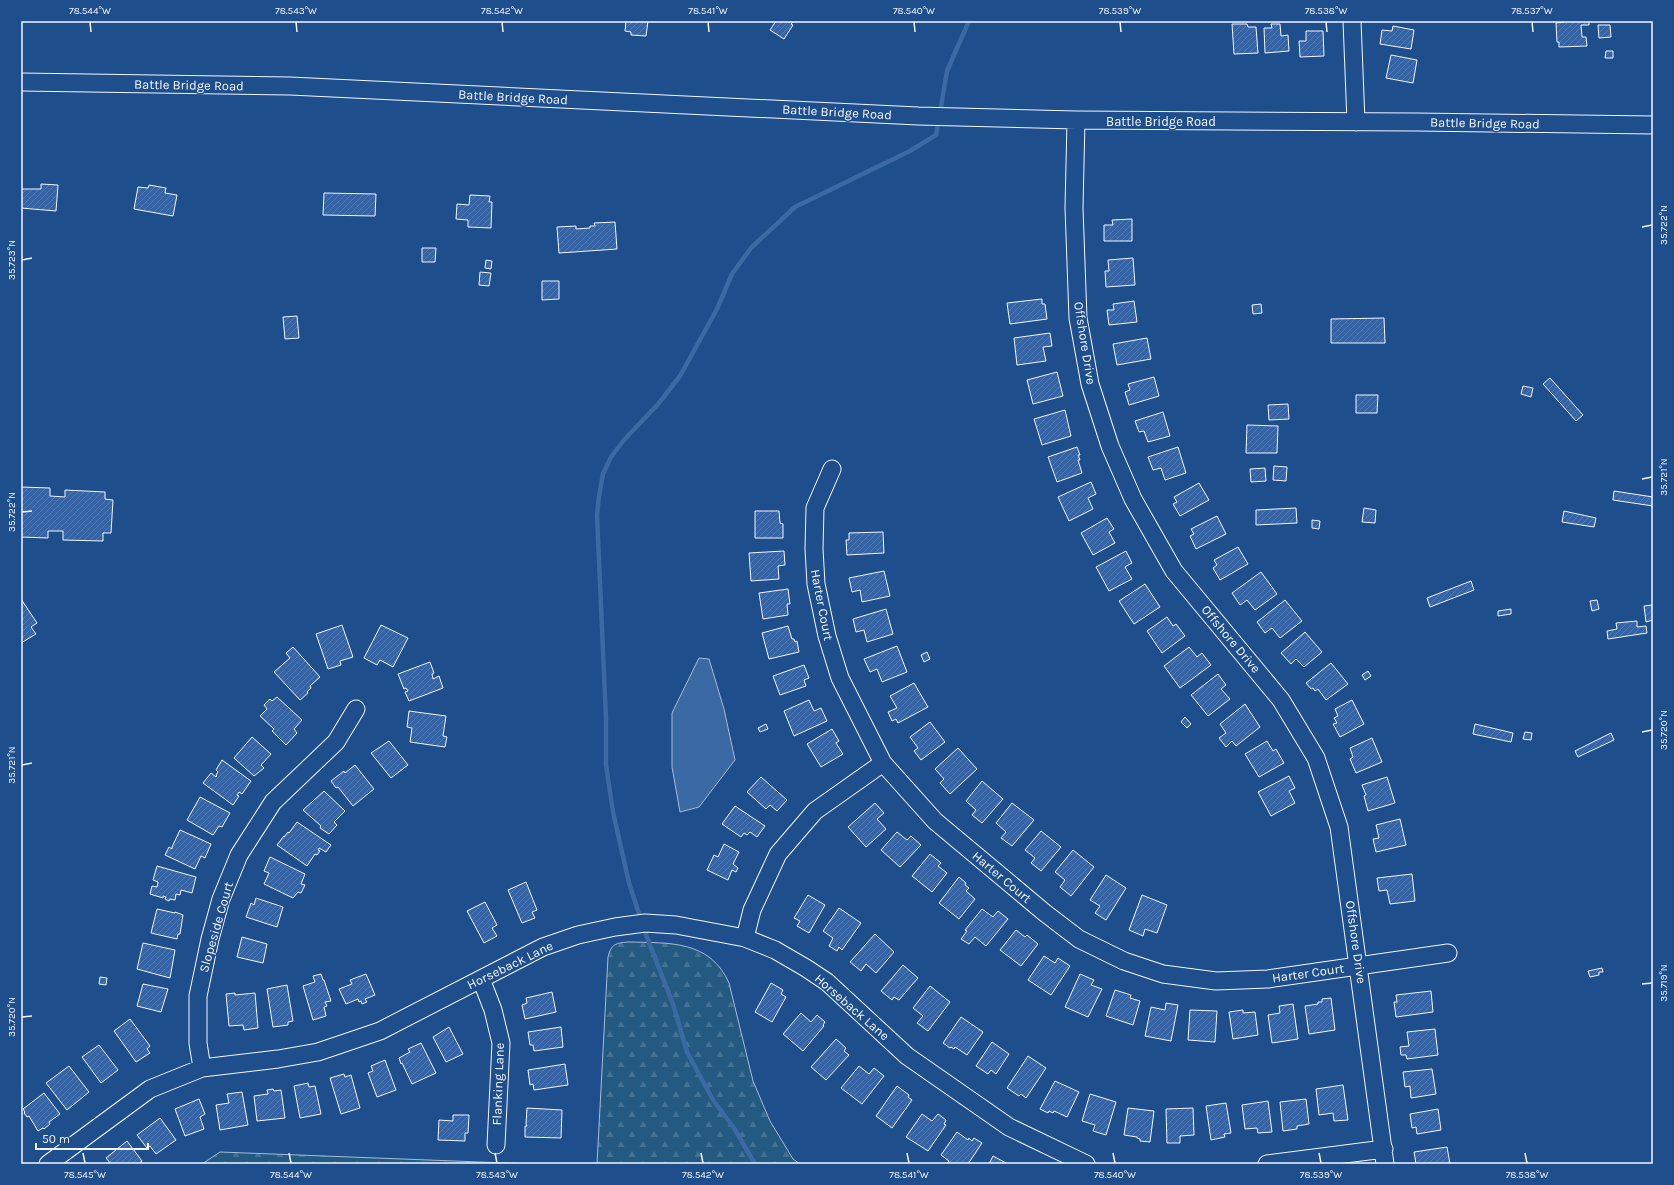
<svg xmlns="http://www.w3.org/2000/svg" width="1674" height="1185" font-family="Karla,sans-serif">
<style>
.forest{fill:url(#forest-firs);stroke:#a8bbd7}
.water{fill:#3b69a3;stroke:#a8bbd7}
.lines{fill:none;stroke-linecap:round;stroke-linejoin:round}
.stream{stroke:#3b69a3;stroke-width:4.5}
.building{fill:url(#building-hatch);stroke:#f2f6ff}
.minor-casing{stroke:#f2f6ff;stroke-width:19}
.minor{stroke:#1f4e8c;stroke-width:17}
.ticks{fill:none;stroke:#f2f6ff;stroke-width:1.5}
.labels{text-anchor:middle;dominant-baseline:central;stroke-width:3;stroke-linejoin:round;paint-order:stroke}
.street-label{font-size:13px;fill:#f2f6ff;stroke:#1f4e8c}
.neatline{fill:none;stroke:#f2f6ff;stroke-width:1.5}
.ticks-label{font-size:10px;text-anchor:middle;fill:#f2f6ff}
</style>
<defs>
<pattern id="forest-firs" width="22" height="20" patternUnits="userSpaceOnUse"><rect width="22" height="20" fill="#245a82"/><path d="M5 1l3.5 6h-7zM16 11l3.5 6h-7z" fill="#447295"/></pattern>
<pattern id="building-hatch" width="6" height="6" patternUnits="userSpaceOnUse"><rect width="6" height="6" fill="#3563a3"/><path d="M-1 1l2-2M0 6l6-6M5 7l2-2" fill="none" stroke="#537ab1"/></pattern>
</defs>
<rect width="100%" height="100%" fill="#1f4e8c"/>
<path class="forest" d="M628 942C669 943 710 940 729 983L753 1081 770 1121 793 1159 800 1164H597L608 957C611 944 616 943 628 942Z
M220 1152 532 1164H202Z"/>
<path class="water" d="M699 658 709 659 724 709 735 760 699 807 680 812 672 767V713Z"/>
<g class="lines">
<path class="stream" d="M940 113 947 71 969 21
M641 920 629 883 613 812 606 765V719L597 515 599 496 603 474 611 457 624 440 659 403 680 376 717 309 732 274 751 248 795 207 910 151 936 135 939 120
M643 927 673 1004 687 1052 713 1100 734 1128 755 1164"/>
</g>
<path class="building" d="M626 21H648L646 36 631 35V32L625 31Z
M776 21H794L791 24 793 25 784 39 770 30Z
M1564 21H1589V25H1581L1582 37H1586L1587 46 1559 47V42H1557L1556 23 1564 22Z
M1232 24H1247L1248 27H1256L1258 53 1234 54Z
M1271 24H1280L1281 36 1288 35 1289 51 1265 53 1264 28H1272Z
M1598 25H1610L1611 37 1599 38Z
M1393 26 1414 30 1411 49 1380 44 1382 30 1392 31Z
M1306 31H1323L1324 56 1300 57 1299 41H1306Z
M1606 51H1613V58H1605Z
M1391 55 1417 60 1413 83 1386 78Z
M41 184 58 185 56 211 21 208V189H41Z
M149 185 166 188 165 193 177 195 173 216 134 209 138 187 148 188Z
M324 193 376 194 375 216 323 215Z
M470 195 490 196 489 202H492L491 228 468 227V220L456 219 457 204 469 205Z
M1132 219V241H1104V225H1113L1112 220Z
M615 222 617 249 559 253 557 227 576 226V229L590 228V226H595L594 223Z
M422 248H436L435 262H422Z
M1133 258 1135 285 1106 287 1105 271H1109L1108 260Z
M486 260 492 261 491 269 485 268Z
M480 272 491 273 489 286 479 285Z
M542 281H559V299L542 300Z
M1042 299V304H1045L1047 319 1010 324 1007 303Z
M1134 301 1137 322 1109 325 1107 310H1114L1113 304Z
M1261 304 1262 313 1253 314 1252 305Z
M297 316 299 338 285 339 283 317Z
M1384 318 1385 343H1331V319Z
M1050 333 1052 346 1043 347 1046 361 1017 365 1014 338Z
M1147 338 1151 359 1117 365 1113 344Z
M1057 372 1063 396 1033 404 1027 380Z
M1154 377 1159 396 1129 405 1125 392 1130 390 1128 384Z
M1550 378 1583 415 1576 421 1543 384Z
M1523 386 1533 388 1531 397 1521 394Z
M1356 395H1378L1377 413H1356Z
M1288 404 1289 419 1269 420 1268 405Z
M1065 410 1071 436 1042 445 1034 419Z
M1163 412 1170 436 1148 442 1144 431 1139 432 1135 421Z
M1247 425 1278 426 1277 453H1246Z
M1077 447 1080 455H1078L1080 460H1078L1082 473 1057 482 1048 457Z
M1178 447 1186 473 1165 480 1161 468 1153 470 1148 457Z
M1274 466 1287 467 1286 481 1273 480Z
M1265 468 1266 481 1251 482 1250 469Z
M1091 482 1096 494 1088 498 1093 509 1069 521 1058 497Z
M1199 483 1209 500 1180 516 1173 504 1177 502 1174 497Z
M21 487 50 488V496L65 497V490L105 492V499L113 500 111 533H103V541L63 540V531H48V538L21 537Z
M1614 491 1653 497V506L1613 500Z
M1296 508 1297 523 1256 525V510Z
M1364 508 1376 510 1375 523 1362 522Z
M755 511H779L780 523 783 524V538H755Z
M1564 511 1596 518 1594 527 1562 522Z
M1217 516 1226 534 1196 549 1190 536 1194 534 1191 529Z
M1107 518 1114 529 1109 532 1115 543 1093 555 1081 533Z
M1312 520 1320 521 1319 529 1312 528Z
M883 532 884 553 847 555 846 540H849V533Z
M1238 547 1248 564 1220 580 1213 568 1217 565 1214 560Z
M784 551 785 565 778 566 779 579 751 581 749 553Z
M1126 551 1132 563 1125 567 1132 579 1109 591 1096 567Z
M884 571 890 596 862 602 860 590 852 592 849 578Z
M1261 572 1277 594 1255 610 1247 600 1240 605 1232 593Z
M1471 581 1474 590 1430 607 1427 598Z
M1145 584 1160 607 1134 624 1119 601Z
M788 589 790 604H787L788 615 763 619 759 593Z
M21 599 37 623 31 627 36 634 21 643Z
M1285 600 1302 621 1280 638 1272 628 1265 633 1257 622Z
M1597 600 1599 609 1592 611 1590 601Z
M1652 605 1653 620 1646 622 1644 606Z
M886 609 893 634 867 642 864 630 856 632 853 619Z
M1511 609V614L1498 616V611Z
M1167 617 1173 626 1176 624 1185 636 1162 653 1147 631Z
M1637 621V627L1646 626 1647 633 1608 639 1607 631 1617 629 1616 623Z
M342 625 353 657 340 661 341 665 328 669 316 634Z
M381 625 408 638 393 667 380 660 377 665 364 658Z
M788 626 792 639H794L795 642 797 641 799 652 769 659 762 633Z
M1305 632 1322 652 1304 667 1296 659 1291 664 1281 653Z
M897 646 907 672 882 682 877 669 870 672 864 659Z
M293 647 320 677 310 686 311 688 307 692 308 693 300 700 274 672 290 658 286 653Z
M1189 647 1197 657 1202 653 1211 665 1180 688 1164 666Z
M927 652 930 659 924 662 921 655Z
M430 662 434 673 432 674 433 679 439 676 443 688 409 701 405 692 408 691 406 688 404 689 398 674Z
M1331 663 1348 684 1326 700 1318 689 1315 691 1313 688 1311 689 1306 683Z
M804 665 809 678 804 680 806 686 780 695 773 676Z
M1368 671 1371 676 1365 680 1362 675Z
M1218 674 1226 685 1221 689 1230 699 1208 716 1191 695Z
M914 683 928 707 898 723 896 719 892 721 888 712 897 708 890 696Z
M277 697 302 720 294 729 297 733 286 745 272 731 274 729 260 716 267 709 264 705 270 699 272 701Z
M809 700 814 711 821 708 827 721 794 736 784 711Z
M1352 700 1364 724 1340 737 1333 724 1337 723 1334 718 1338 716 1335 709Z
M1245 704 1260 727 1236 746 1232 741 1226 747 1219 738 1226 733 1220 724Z
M409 711 446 716 443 736 447 737 445 747 410 742 412 728 407 727Z
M1185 717 1191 724 1187 728 1181 722Z
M930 722 945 742 921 760 914 751 918 748 910 737Z
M766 724 768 729 760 732 758 728Z
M1475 724 1513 733 1511 742 1473 734Z
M832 729 839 741 836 743 843 754 821 767 807 744Z
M1525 732 1532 733 1531 740 1523 739Z
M1611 733 1614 740 1578 757 1575 751Z
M252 737 271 754 261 765 264 768 254 776 234 758Z
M1372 738 1382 762 1356 773 1350 759 1353 757 1350 748Z
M389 741 408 765 391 778 371 753Z
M1267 741 1273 751 1276 749 1284 763 1259 777 1245 754Z
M958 748 977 769 950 794 940 783 944 779 935 769Z
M222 760 251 781 242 794 239 792 237 795 239 796 233 805 203 783 211 773 216 777 217 776 216 775 218 772 216 770Z
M355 765 374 789 353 806 338 787 336 788 331 781 344 771 345 773Z
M1289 776 1295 788 1289 791 1295 803 1271 816 1258 792Z
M761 777 787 800 777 811 770 805 766 809 747 792Z
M1387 777 1395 803 1368 811 1364 796 1366 795 1362 785Z
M982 781 1003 799 982 823 972 815 976 810 966 801Z
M324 791 345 811 334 822 337 825 329 834 320 828 321 826 303 810Z
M200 797 230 813 222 827 219 826 213 835 187 820Z
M875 803 884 813 877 819 886 829 866 847 848 827Z
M1012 803 1034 820 1012 846 1001 838 1006 832 996 823Z
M735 806 765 826 757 837 750 832 747 835 744 833 741 837 722 824Z
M1400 819 1406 845 1376 852 1373 839 1379 838 1376 825Z
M297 822 331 845 326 852 319 848 318 850 320 851 317 855 315 854 307 866 277 845 284 836V837L288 832 289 833Z
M180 830 211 844 205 858 201 856 195 869 165 855 169 847 172 849V847Z
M1041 831 1061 847 1041 871 1031 863 1035 858 1025 850Z
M897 832 907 840 911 836 921 845 900 867 881 850Z
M724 844 739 852 733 864 738 868 736 872 732 870 728 880 707 870 714 855 718 857Z
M1073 850 1094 867 1071 896 1060 887 1065 880 1055 872Z
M930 854 941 863 938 866 947 873 932 892 912 876Z
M270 857 305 874 301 884 305 885 301 893 298 892 293 898 264 884 269 873 264 871Z
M157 866 196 877 192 893 181 890 180 895 176 894 175 900 170 899 169 901 165 899 166 897 163 896V898L150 894 152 886 157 887 158 882 153 880Z
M1412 874 1415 901 1390 904 1387 890 1379 891 1377 878Z
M1106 875 1126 888 1106 920 1095 913 1100 906 1090 900Z
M959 877 966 883 965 885 969 888 966 891 975 899 959 919 939 903Z
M526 882 537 910 532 912 535 918 522 923 508 890Z
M808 895 825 905 809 933 797 926 800 921 794 918Z
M1142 895 1167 905 1157 933 1145 929 1143 936 1129 930Z
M256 898 283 907 277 927 246 917 251 903 254 905Z
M485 902 497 925 492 928 497 936 484 943 467 911Z
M839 908 861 923 842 950 839 947 837 951 829 946 833 938 823 931Z
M157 909 175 913V912L183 915 180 934H178L177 939 151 933Z
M982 909 993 917 998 911 1008 919 986 946 975 937 969 944 961 939 967 931 965 930Z
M1016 930 1025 937 1027 935 1038 944 1021 966 1000 950Z
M875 934 894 952 876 973 866 964 861 971 850 962Z
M242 937 267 944 263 963 237 957Z
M143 943 175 950 170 978 137 969Z
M1044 956 1055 963 1058 958 1070 966 1051 995 1028 980Z
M903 965 918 978 899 1000 894 997 892 1000 881 991Z
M1602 968 1603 972H1599V975L1590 977 1588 971Z
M321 974 323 980H324L331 1001 325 1002 327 1006 324 1007 326 1016 313 1020 303 986 315 982 313 976Z
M366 974 375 995 365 999 367 1002 362 1004 361 1001 359 1002 358 999 346 1004 339 989 352 984 350 980Z
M1080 974 1094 980 1091 985 1102 989 1088 1017 1065 1007Z
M100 977 107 978 106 985 99 984Z
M771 983 783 990 781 994 786 997 772 1022 755 1012Z
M143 984 168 989 161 1012 137 1006Z
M287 985 293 1021 288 1022V1025L273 1027 267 989Z
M930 986 950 1002 928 1031 917 1023 923 1016 913 1008Z
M1115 990 1131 995 1130 998 1140 1001 1133 1025 1106 1016Z
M1431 991 1433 1012 1396 1017 1394 1002H1397L1396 995Z
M552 992 556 1012 525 1019 522 1005 527 1003 526 998Z
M235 993V995L255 993 258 1028 244 1030 243 1025 229 1026 226 994Z
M1331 998 1335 1030 1309 1034 1305 1006 1318 1004V1002H1322V999Z
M1166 1003 1178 1005 1171 1041 1145 1036 1151 1007 1165 1010Z
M1293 1004 1298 1039 1272 1043 1268 1015 1280 1013 1279 1006Z
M1190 1010 1217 1011 1215 1042 1188 1040Z
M1243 1010V1013L1255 1012 1258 1035 1233 1039 1229 1012Z
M801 1013 811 1022 817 1015 825 1022 823 1025 824 1026 803 1051 783 1034Z
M961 1017 983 1032 967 1055 955 1047 954 1049 951 1047 950 1048 943 1043Z
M130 1019 150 1046 147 1049 150 1053 136 1062 114 1031Z
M449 1027 463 1054 446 1062 433 1037Z
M561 1027 563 1047 534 1051 533 1045H530L528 1032Z
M1435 1029 1438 1055 1407 1059 1406 1055H1401L1400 1047 1409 1046 1407 1032Z
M836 1039 846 1048 844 1051 849 1055 826 1080 811 1067Z
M992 1042 1009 1054 996 1074 991 1070 988 1074 976 1066Z
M421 1043 436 1073 412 1084 402 1063 401 1064 399 1058 410 1052 408 1049Z
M99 1045 118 1070 101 1083 82 1057Z
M1028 1056 1046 1068 1026 1098 1021 1094 1019 1096 1007 1088Z
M385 1060 396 1090 377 1097 368 1073 373 1071 371 1066Z
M565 1064 568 1085 534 1090 533 1084 530 1085 528 1070Z
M69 1066 89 1092 67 1110 46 1083Z
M859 1066 869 1074 874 1068 884 1076 862 1104 841 1088Z
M1432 1069 1436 1094 1411 1098 1410 1086 1405 1087 1403 1072Z
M344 1074 345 1077 351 1075 360 1108 341 1114 330 1078Z
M1055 1081 1079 1092 1067 1117 1054 1111 1053 1113 1049 1111 1048 1113 1040 1109Z
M308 1083 309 1087 315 1086 321 1114 300 1118 294 1086Z
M1343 1085 1348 1120 1334 1121 1333 1113 1319 1115 1316 1089Z
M897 1086 909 1095 908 1097 912 1100 892 1128 876 1116Z
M273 1089 274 1091 281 1090 285 1118 257 1121 254 1096 268 1094 267 1090Z
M242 1092 248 1125 220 1130 216 1105 229 1103 227 1094Z
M44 1093 60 1114 49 1122 50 1124 44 1129 43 1128 38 1131 29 1116 27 1117 24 1113 25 1112 23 1109Z
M1090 1094 1116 1102 1106 1135 1093 1131 1095 1125 1082 1121Z
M199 1099 205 1114 200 1117 204 1129 185 1136 175 1109Z
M1306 1099 1309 1124 1297 1126V1129L1283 1131 1280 1102Z
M1268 1101 1272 1132 1258 1133 1257 1128 1245 1129 1242 1105Z
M1226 1103 1231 1133 1224 1134 1225 1137 1211 1140 1206 1106Z
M527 1108 562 1110 561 1138 525 1137V1126H527L526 1124Z
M1128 1108 1154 1111 1150 1142 1140 1141V1139L1137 1138V1137L1124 1135Z
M1193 1108 1194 1135 1180 1136V1143H1167L1166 1109Z
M1438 1109 1441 1130 1417 1134 1416 1127 1412 1128 1410 1114Z
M922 1114 932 1121 938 1114 946 1120 944 1124 946 1125 928 1151 906 1137Z
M453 1115H469L468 1133H465V1141L438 1140 439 1120 453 1121Z
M160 1118 176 1140 156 1154 150 1146 147 1148 137 1135Z
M957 1132 968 1140 969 1138 972 1141 974 1138 982 1143 968 1164H947L949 1161 941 1155Z
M127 1141 142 1161 141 1162 142 1164H111L106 1158Z
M1447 1147 1450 1164H1416L1414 1152Z
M993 1156 1006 1163V1164H989Z"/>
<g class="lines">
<defs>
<path id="minor" d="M1352 21 1356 122
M21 82 290 86 918 116 1076 120 1416 122 1653 125
M1076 120 1074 208 1078 318 1090 384 1110 446 1133 499 1174 571 1281 700 1316 758 1339 827 1385 1164
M832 469 815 508 814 549 816 584 827 636 840 678 883 763 935 821 1045 913 1079 939 1124 961 1163 974 1216 981 1268 979 1448 953
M745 938 752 910 778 854 815 811 883 763
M481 979 493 1010 501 1043 496 1145
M202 1068 198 1043V996L210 939 221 899 239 855 273 802 336 742 356 709
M48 1164 150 1089 202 1068 278 1059 318 1052 380 1031 543 947 578 935 615 927 645 923 676 925 745 938 775 950 806 968 827 982 907 1056 1009 1127 1086 1164
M1267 1164 1384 1149"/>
</defs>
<use href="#minor" class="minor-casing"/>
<use href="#minor" class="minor"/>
</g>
<path class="ticks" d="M90 22 91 32M296 22 297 32M502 22 503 32M708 22 709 32M914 22 915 32M1120 22 1121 32M1326 22 1327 32M1532 22 1533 32M1642 227 1652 225M22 260 32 258M1642 479 1652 477M22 512 32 511M1642 732 1652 730M22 765 32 763M1642 984 1652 983M22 1017 32 1016M83 1153 85 1163M289 1153 291 1163M495 1153 497 1163M701 1153 703 1163M907 1153 909 1163M1113 1153 1115 1163M1319 1153 1321 1163M1525 1153 1527 1163"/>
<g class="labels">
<g class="street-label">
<text transform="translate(189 85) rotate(1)">Battle Bridge Road</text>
<text transform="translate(513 97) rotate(3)">Battle Bridge Road</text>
<text transform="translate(837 112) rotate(3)">Battle Bridge Road</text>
<text x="1161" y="121">Battle Bridge Road</text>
<text transform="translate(1485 123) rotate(1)">Battle Bridge Road</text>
<text transform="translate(1085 343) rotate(81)">Offshore Drive</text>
<text transform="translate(822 605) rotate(79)">Harter Court</text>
<text transform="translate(1231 639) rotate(50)">Offshore Drive</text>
<text transform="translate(1002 877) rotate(40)">Harter Court</text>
<text transform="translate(216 927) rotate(-74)">Slopeside Court</text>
<text transform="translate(1356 942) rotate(82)">Offshore Drive</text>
<text transform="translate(510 965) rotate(-26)">Horseback Lane</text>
<text transform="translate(1308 973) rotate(-8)">Harter Court</text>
<text transform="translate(852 1007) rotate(41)">Horseback Lane</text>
<text transform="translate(498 1084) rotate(-88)">Flanking Lane</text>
</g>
</g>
<rect width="1674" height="1185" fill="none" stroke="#1f4e8c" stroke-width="44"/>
<path d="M36 1143v6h112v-6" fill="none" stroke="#f2f6ff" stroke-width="2"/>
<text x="42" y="1143" font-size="12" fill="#f2f6ff" stroke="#1f4e8c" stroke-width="3" paint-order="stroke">50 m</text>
<rect x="22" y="22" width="1630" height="1141" class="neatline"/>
<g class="ticks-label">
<text x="90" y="14">78.544°W</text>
<text x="296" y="14">78.543°W</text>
<text x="502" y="14">78.542°W</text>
<text x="708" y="14">78.541°W</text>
<text x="914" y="14">78.540°W</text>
<text x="1120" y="14">78.539°W</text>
<text x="1326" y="14">78.538°W</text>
<text x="1532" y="14">78.537°W</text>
<text transform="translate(1663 225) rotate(-90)" y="4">35.722°N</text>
<text transform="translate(11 260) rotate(-90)" y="4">35.723°N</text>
<text transform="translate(1663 477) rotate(-90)" y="4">35.721°N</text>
<text transform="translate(11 512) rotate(-90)" y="4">35.722°N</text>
<text transform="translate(1663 730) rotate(-90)" y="4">35.720°N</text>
<text transform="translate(11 765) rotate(-90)" y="4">35.721°N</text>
<text transform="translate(1663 983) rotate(-90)" y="4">35.719°N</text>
<text transform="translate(11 1017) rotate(-90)" y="4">35.720°N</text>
<text x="85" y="1178">78.545°W</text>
<text x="291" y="1178">78.544°W</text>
<text x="497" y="1178">78.543°W</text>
<text x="703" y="1178">78.542°W</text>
<text x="909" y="1178">78.541°W</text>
<text x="1115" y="1178">78.540°W</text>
<text x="1321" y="1178">78.539°W</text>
<text x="1527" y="1178">78.538°W</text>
</g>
</svg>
